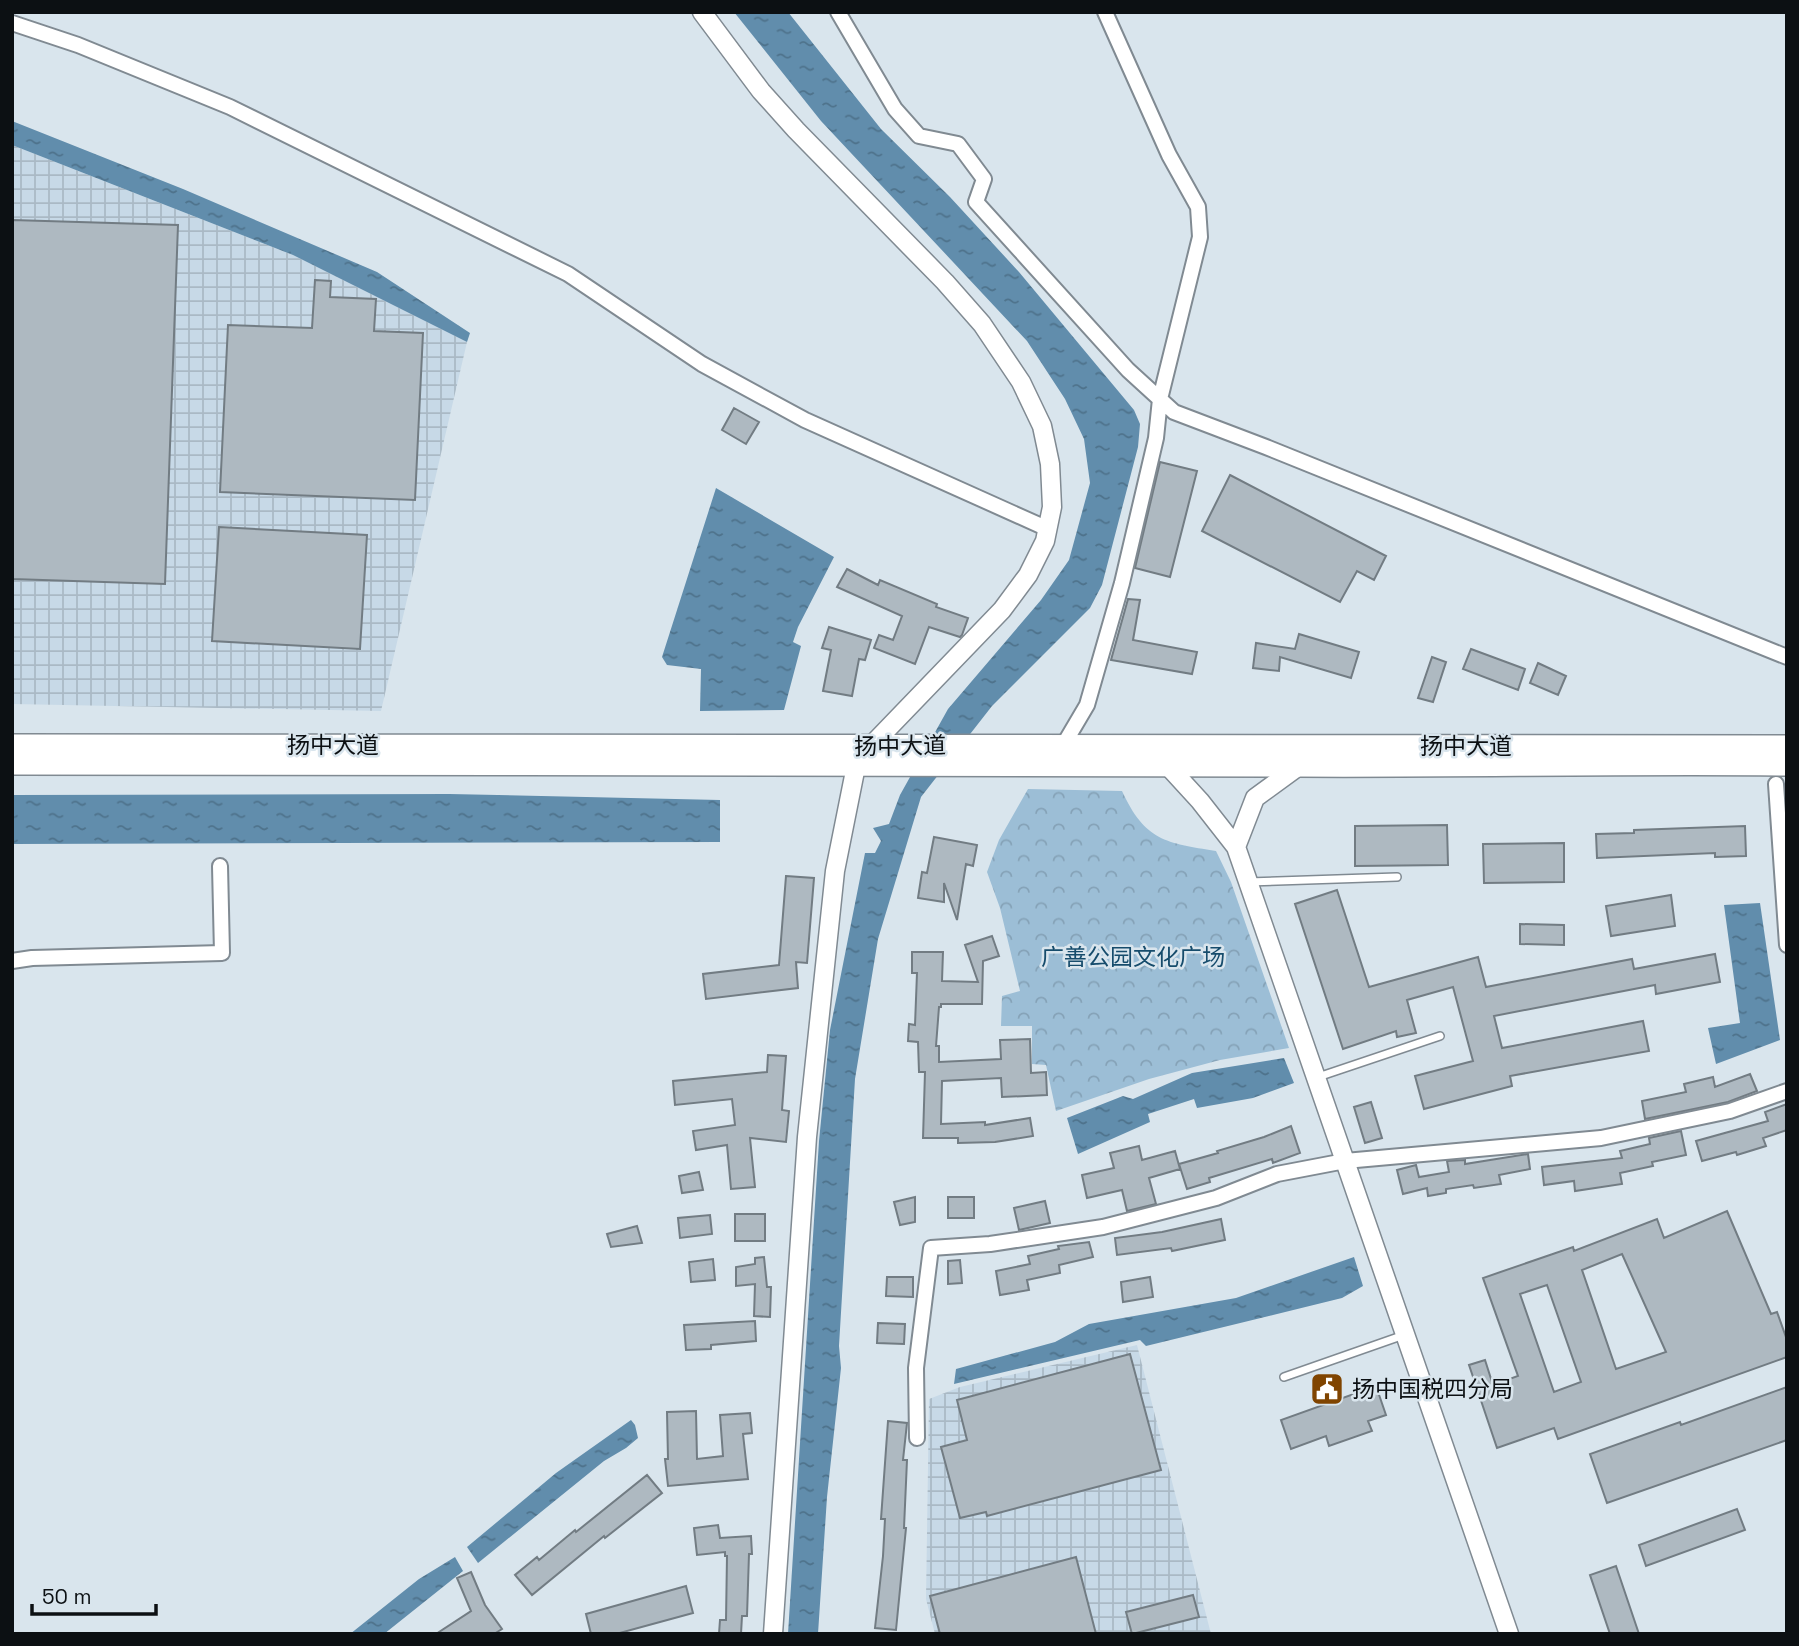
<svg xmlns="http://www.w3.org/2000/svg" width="1799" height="1646" font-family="'Space Grotesk','Noto Sans SC',sans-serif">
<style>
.industrial{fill:url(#industrial-grid)}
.park{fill:url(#park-crowns)}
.water{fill:url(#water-ripples)}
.building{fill:#aeb9c1;stroke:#727c83;stroke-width:2;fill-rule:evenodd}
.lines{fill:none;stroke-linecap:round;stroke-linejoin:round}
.service-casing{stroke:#808a92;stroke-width:10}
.minor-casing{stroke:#808a92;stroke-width:18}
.tertiary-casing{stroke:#808a92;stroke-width:21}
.primary-casing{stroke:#808a92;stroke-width:24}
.service{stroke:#fff;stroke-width:7}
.minor{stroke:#fff;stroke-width:14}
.tertiary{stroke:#fff;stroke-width:18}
.primary{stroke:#fff;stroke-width:21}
.labels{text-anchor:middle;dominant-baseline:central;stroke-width:5;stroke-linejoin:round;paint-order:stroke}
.street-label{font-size:23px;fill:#0c1013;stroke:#d9e5ed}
.park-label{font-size:23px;fill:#164c6c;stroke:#d9e5ed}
.poi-label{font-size:23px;fill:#0c1013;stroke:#d9e5ed;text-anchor:start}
</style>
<defs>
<pattern id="industrial-grid" width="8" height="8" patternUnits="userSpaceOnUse" patternTransform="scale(1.75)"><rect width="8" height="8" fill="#c7d9e7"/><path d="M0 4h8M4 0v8" fill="none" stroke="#aab9c5"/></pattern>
<pattern id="park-crowns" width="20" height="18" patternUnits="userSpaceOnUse" patternTransform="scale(1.75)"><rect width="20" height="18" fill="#9cbed6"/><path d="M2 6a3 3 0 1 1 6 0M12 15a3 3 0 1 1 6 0" fill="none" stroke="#85a2b7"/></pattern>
<pattern id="water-ripples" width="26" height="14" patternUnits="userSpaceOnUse" patternTransform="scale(1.75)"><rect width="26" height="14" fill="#618dac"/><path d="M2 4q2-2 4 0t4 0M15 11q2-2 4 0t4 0" fill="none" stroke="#4e728b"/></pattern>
</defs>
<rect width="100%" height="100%" fill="#d9e5ed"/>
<path class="industrial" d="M12 145 293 255 467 342 381 711 12 704Z
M1137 1345 1211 1634H935L926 1599 929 1399 960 1387Z"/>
<path class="park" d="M1028 789 1122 791C1145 841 1166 843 1216 851L1231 882 1289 1048 1220 1060 1149 1079 1056 1111 1046 1065 1032 1064V1026H1001L1002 996 1020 991 1000 908 987 872 999 840Z"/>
<path class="water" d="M734 12H788L881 129 950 197 1019 272 1134 410 1140 424 1138 447 1102 585 1090 608 992 706 921 797 878 939 855 1079 839 1346 841 1368 827 1497 818 1634H788L819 1141 830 1030 865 853H875L881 841 873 828 889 824 900 795 948 709 1041 600 1069 560 1090 483 1084 439 1065 399 1027 341 821 121Z
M12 121 183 189 377 272 470 333 467 342 293 255 12 145Z
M716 488 834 557 798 627 793 642 801 646 784 710 700 711 701 669 667 665 662 657Z
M449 794 720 800V842L12 844V795Z
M1760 903 1780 1040 1716 1064 1708 1028 1740 1023 1724 905Z
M1284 1058 1294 1083 1253 1098 1197 1108 1194 1099 1148 1114 1150 1122 1078 1154 1067 1118 1123 1096 1133 1099 1192 1073Z
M1354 1257 1363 1286 1342 1298 1146 1346 1140 1340 954 1384 956 1369 1055 1342 1089 1324 1236 1298Z
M631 1420 635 1425 638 1438 626 1448 604 1461 478 1563 467 1547 556 1473Z
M455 1557 463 1571 384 1634H350L419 1579Z"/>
<path class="building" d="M12 220 178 225 165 584 12 579Z
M315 280 331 281 330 297 376 299 374 331 423 333 415 500 220 492 228 325 312 328Z
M734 408 759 422 746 444 722 430Z
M1160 462 1197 471 1170 577 1135 568Z
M1230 475 1386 556 1374 580 1357 571 1340 602 1202 531Z
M219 527 367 535 360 649 212 641Z
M847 569 878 585 880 580 937 604 936 607 968 618 962 635 960 637 929 627 915 664 874 648 879 635 893 640 902 616 837 587Z
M1128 599 1140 600 1133 640 1197 652 1192 674 1111 660Z
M829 627 871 640 865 660 859 659 852 696 823 691 831 650 822 648Z
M1299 634 1359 652 1351 678 1280 657 1279 671 1253 668 1256 643 1295 649Z
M1471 649 1525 669 1518 690 1463 669Z
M1432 657 1446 662 1433 702 1418 698Z
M1538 663 1566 676 1558 695 1530 683Z
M1447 825 1448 865 1355 866V826Z
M1745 826 1746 856 1715 857V853L1597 858 1596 834 1634 833V830Z
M934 837 977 845 973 866 966 864 957 920 944 883V902L918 898 922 872 927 873Z
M1564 843V882L1484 883 1483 844Z
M786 876 814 878 807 963 796 962 798 988 706 999 703 974 779 965Z
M1337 890 1369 987 1478 957 1486 987 1632 959 1634 969 1715 954 1720 982 1656 994 1655 985 1494 1016 1502 1048 1643 1021 1649 1051 1510 1076 1512 1086 1424 1109 1415 1076 1473 1061 1453 987 1407 1000 1416 1033 1397 1037 1396 1031 1343 1049 1295 904Z
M1671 895 1675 926 1611 936 1606 906Z
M1520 924 1564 925V945L1520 944Z
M992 936 999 956 983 961 982 1004H941V1007H939L936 1046H939V1062L1001 1059 1000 1040 1030 1039 1031 1073 1046 1072 1047 1095 1002 1097 1001 1078 942 1081 941 1124 985 1122V1125L1030 1118 1033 1136 995 1142 958 1143V1138H923L925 1072H919L918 1042 908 1041 909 1024 915 1025 917 973H912V952H943L942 981 978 982 965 945Z
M768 1055 786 1056 782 1110 789 1111 786 1142 750 1138 755 1187 731 1189 727 1145 696 1150 693 1131 735 1125 732 1099 675 1105 673 1081 767 1072Z
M1750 1074 1757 1091 1728 1102 1645 1119 1642 1101 1686 1092 1684 1084 1713 1077 1715 1087Z
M1371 1102 1382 1138 1365 1143 1354 1107Z
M1787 1104V1130L1763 1138 1766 1146 1737 1155 1736 1152 1702 1161 1696 1141 1768 1121 1765 1112Z
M1291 1126 1300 1153 1273 1163 1272 1159 1209 1178 1210 1182 1187 1189 1179 1164 1218 1153 1217 1151 1264 1137Z
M1681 1131 1686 1155 1652 1162 1653 1166 1620 1173 1622 1184 1575 1191 1574 1181 1544 1185 1542 1167 1622 1158 1620 1151 1650 1144 1649 1138Z
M1139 1146 1142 1160 1175 1151 1180 1169 1149 1178 1156 1204 1127 1211 1122 1190 1087 1198 1082 1175 1114 1168 1110 1153Z
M1528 1154 1530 1169 1499 1175 1501 1184 1474 1188 1473 1185 1446 1189V1193L1428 1196 1427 1188 1403 1194 1397 1170 1416 1165 1419 1177 1449 1172 1447 1161 1465 1160V1164Z
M699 1172 703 1190 682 1193 679 1176Z
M915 1197V1222L900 1225 894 1202Z
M948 1197H974V1218H948Z
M1045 1201 1050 1223 1019 1230 1014 1208Z
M1727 1211 1771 1314 1777 1312 1787 1340V1357L1558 1439 1554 1428 1497 1448 1469 1365 1485 1360 1493 1385 1518 1376 1483 1278 1573 1247 1574 1251 1657 1219 1664 1238ZM1622 1254 1666 1352 1616 1369 1582 1270ZM1547 1285 1581 1382 1554 1392 1520 1294Z
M735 1214H765V1241H735Z
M710 1215 712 1234 680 1238 678 1218Z
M1221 1219 1225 1240 1172 1251 1171 1248 1117 1255 1115 1238 1162 1232Z
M637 1226 642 1243 611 1247 607 1234Z
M1089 1242 1093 1257 1059 1265 1060 1273 1027 1280 1029 1290 1000 1295 996 1271 1030 1264 1028 1256 1059 1249 1058 1246Z
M764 1257 767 1287H771L770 1317 754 1316 755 1284 736 1286V1267L755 1264V1258Z
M713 1259 715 1280 691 1282 689 1262Z
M960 1260 962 1283 948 1284V1261Z
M887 1277H913V1297L886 1296Z
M1150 1277 1153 1297 1123 1302 1121 1282Z
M755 1321 756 1341 711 1345V1349L686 1350 684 1325Z
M878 1323 905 1324 904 1344 877 1343Z
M1130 1354 1161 1470 987 1516 986 1512 960 1518 941 1447 967 1440 957 1400Z
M1376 1386 1386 1415 1368 1421 1372 1431 1329 1446 1326 1436 1291 1449 1281 1420Z
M1787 1387V1440L1607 1503 1590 1454 1680 1422 1681 1425Z
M696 1411 697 1459 723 1456 720 1415 750 1413 752 1433 743 1434 748 1479 668 1486 665 1459H668L667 1412Z
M888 1421 907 1423 903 1460H907L904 1528H906L896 1630 875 1628 883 1556 885 1519H881Z
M647 1475 662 1493 605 1538 604 1536 532 1595 515 1575 537 1557 539 1560 575 1530 576 1532Z
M1737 1509 1745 1530 1646 1566 1639 1545Z
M718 1525 720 1538 751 1536 752 1554H749L747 1616H742L741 1634H719L720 1620H726L727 1556H725V1552L697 1555 694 1528Z
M1076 1557 1096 1634H940L930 1596Z
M1616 1566 1639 1634H1610L1590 1575Z
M471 1572 485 1605 502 1629 494 1634H436L471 1611 457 1578Z
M686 1586 693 1613 616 1634H591L586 1614Z
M1193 1595 1199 1617 1132 1634 1126 1612Z"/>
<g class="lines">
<defs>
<path id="service" d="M1248 882 1397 877
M1318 1077 1440 1036
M1284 1377 1404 1335"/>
<path id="minor" d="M838 12 895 109 919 136 958 144 984 179 976 202 1128 370 1174 412 1266 447 1787 657
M12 23 78 45 230 107 568 274 702 364 805 420 1048 529
M1064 744 1087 705 1122 583 1156 438 1160 399 1200 237 1198 207 1169 155 1105 12
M1776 784 1787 945
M12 961 32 958 222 953 220 866
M917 1438 916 1368 931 1248 990 1244 1103 1227 1216 1198 1277 1174 1345 1161 1601 1138 1730 1111 1787 1091"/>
<path id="tertiary" d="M702 12 761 91 796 130 945 282 982 324 1021 382 1042 426 1050 464 1052 507 1045 541 1028 575 1002 610 870 747 856 766 835 871 807 1137 773 1634
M1167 765 1200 801 1236 847 1509 1634
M1236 847 1255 798 1303 763"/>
<path id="primary" d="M12 745 1787 746
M12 764C440 765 868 764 1296 766 1460 767 1623 763 1787 765"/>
</defs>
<use href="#service" class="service-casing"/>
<use href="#minor" class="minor-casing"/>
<use href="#tertiary" class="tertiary-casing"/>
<use href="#primary" class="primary-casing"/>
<use href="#service" class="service"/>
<use href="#minor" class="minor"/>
<use href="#tertiary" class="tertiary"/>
<use href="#primary" class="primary"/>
</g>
<defs>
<symbol id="civic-square" viewBox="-11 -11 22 22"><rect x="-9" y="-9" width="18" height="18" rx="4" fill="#804400" stroke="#d9e5ed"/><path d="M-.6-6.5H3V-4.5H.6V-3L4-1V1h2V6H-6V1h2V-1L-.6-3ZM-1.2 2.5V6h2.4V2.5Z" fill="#fff"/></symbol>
</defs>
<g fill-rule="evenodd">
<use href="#civic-square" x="1308" y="1370" width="38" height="38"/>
</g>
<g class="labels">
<g class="street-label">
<text x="333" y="745">扬中大道</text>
<text transform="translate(900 746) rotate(-1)">扬中大道</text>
<text x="1466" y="746">扬中大道</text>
</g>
<g class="park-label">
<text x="1133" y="957">广善公园文化广场</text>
</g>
<g class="poi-label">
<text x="1352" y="1389">扬中国税四分局</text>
</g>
</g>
<rect width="1799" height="1646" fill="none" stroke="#0c1013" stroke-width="28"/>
<path d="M32 1604v10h124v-10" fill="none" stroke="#0c1013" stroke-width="3.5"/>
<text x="42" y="1604" font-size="21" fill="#0c1013" stroke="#d9e5ed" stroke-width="5" paint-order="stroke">50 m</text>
</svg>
